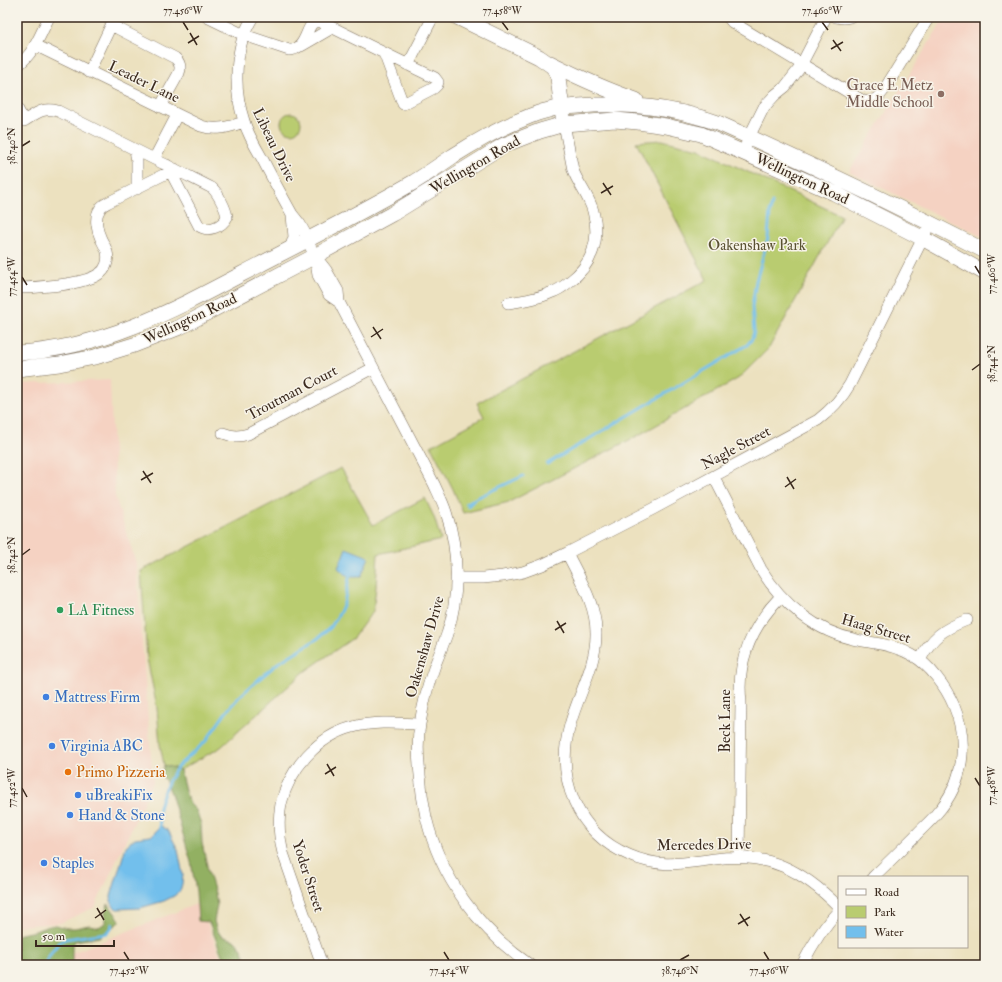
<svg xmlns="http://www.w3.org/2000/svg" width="1002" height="982" font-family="'IM FELL Double Pica',serif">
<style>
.built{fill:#f5d2c2}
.green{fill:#b9cc70;stroke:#7a7b47}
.forest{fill:#92b062;stroke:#666d40}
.water{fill:#72bfec;stroke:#567485}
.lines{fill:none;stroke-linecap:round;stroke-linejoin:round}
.stream{stroke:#72bfec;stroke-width:3}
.street-casing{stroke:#796a56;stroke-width:12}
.secondary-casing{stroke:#796a56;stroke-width:16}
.street{stroke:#fff;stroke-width:11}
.secondary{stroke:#fff;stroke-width:15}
.ticks{fill:none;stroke:#3b2a1e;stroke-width:1.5}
.education-dot{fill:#8d6e63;stroke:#f7f3e8;stroke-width:1.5}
.leisure-dot{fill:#2e9e5b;stroke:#f7f3e8;stroke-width:1.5}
.shop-dot{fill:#3f7fe0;stroke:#f7f3e8;stroke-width:1.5}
.food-dot{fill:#e8710a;stroke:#f7f3e8;stroke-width:1.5}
.labels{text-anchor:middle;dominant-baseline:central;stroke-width:3;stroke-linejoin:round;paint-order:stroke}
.street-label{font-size:15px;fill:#3b2a1e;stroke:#f7f3e8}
.education-label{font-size:15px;fill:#785e54;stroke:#f7f3e8;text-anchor:end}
.park-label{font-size:15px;fill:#5a5232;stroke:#f7f3e8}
.leisure-label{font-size:15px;fill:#27864d;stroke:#f7f3e8;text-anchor:start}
.shop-label{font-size:15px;fill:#366cbe;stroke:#f7f3e8;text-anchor:start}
.food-label{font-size:15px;fill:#c56008;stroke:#f7f3e8;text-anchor:start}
.neatline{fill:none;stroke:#3b2a1e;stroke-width:1.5}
.ticks-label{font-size:10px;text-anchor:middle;fill:#3b2a1e}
</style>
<rect width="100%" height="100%" fill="#f7f3e8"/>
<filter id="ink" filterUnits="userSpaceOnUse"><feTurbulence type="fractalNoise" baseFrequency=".025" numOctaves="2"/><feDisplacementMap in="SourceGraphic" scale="8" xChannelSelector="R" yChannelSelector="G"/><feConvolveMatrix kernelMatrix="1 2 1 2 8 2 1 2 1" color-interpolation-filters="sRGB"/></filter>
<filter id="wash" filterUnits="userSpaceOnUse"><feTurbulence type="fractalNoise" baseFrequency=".012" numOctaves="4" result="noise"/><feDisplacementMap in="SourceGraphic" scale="16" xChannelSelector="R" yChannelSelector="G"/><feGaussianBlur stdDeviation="0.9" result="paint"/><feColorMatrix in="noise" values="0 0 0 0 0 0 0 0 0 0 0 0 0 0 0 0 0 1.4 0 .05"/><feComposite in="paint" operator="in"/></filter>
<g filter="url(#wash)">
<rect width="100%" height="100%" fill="#ece1bf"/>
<path class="built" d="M945 17H985V238L849 172Z
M110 380 115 496 136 563 153 782 95 907 60 923 17 926V384Z
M199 903 224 965H72V953Z"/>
<path class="green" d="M281 123a10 10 0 1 1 20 0a10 10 0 1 1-20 0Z
M662 140 699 149 842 216 769 348 739 378 639 435 509 502 463 513 453 489 431 446 484 417 477 403 707 280 636 142Z
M341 468 373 525 425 498 434 517 441 540 378 554 376 587 373 611 353 638 304 672 221 747 180 770 164 765 160 745 157 708 147 658 141 571Z"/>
<path class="forest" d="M164 765 180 770 186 794 190 804 196 810 201 824 202 843 208 870 215 893 217 905 214 921 216 928 221 936 227 938 234 940 242 949 247 965H226L209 922 198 921 196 891 191 862 171 793 165 780 161 776Z
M108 904 120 920 118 923 99 937 75 941 72 946V965H17V935L35 931 46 927 55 925 67 928H75L89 925 99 927 105 923V913Z"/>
<path class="water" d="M346 548 369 557 361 577H349L338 568Z
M161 826 168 830 178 850 183 875 182 884 180 891 174 896 164 901 140 908 117 909 113 906 111 901V896L126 846 135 838 151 836Z"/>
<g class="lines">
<path class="stream" d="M547 464 747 345 752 339 754 331 752 307 756 281 768 238 770 211 772 203
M466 503 523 476
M468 506 473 501
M160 830 159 808 161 800 168 782 178 766 193 753 206 741 224 715 231 706 239 697 259 679 278 663 317 639 331 627 340 612 344 603 350 574
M44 965C50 955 55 944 65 939L106 933 111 929 112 924"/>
</g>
</g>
<g filter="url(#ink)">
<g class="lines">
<defs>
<path id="street" d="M207 17 244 35 289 50C310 50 304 17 321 22L435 78 438 82 437 85 434 88 403 104 384 53
M253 17C249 23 246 30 243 37 235 64 235 94 244 121 248 135 256 148 263 160 272 178 282 196 292 214L300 224 306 235 307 240 315 256 326 270 338 291 339 302 434 484C438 493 443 502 446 512 459 551 460 595 447 634 443 645 439 655 435 665 428 684 423 704 420 724 417 741 418 758 420 775 421 789 423 803 426 817 440 877 479 930 530 965
M728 17 732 22 863 101C873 103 878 98 884 90L929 17
M836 17 844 18 850 17
M111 25 175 58C180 62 181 68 179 73L160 107
M35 45 201 126C216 131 229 127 244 122
M301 46 332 28
M408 65 433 17
M17 66C34 54 40 35 49 17
M89 72 115 17
M17 108 24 121C37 113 42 107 58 111L154 159C173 168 192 178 212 188 218 193 226 209 227 217 222 227 208 232 199 226L167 165
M135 150 137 161V189
M743 152 753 129 764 107 775 95 785 87 799 69 826 17
M154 159 177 115
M290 249 294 237 292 215
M315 257 318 275 329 295 339 302
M21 288C41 287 83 285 99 274 106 270 109 260 107 252 106 248 103 243 101 239 97 231 94 217 100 209 101 206 104 205 107 203L175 169
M508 303C522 301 537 299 550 293 557 291 563 287 569 282 592 265 601 240 593 211 589 196 578 184 573 170L564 124
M223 433C232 437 239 437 248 434L373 368
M714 477 761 569C782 604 816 632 857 640 861 641 865 641 869 642 883 644 900 648 912 655 930 665 946 687 954 706 969 742 964 783 937 813 931 821 923 827 916 835 902 849 888 863 873 877
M567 553C580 579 597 606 596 635 596 666 578 695 570 725 555 778 577 833 629 855 661 869 683 863 715 859 769 852 802 870 839 907
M456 578H483L503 576 523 572 542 565 567 553 653 509 818 420C831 410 842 398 850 384L926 232
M920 660C932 637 943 629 967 620
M739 858 741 702C736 661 753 625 781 596
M322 965 283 853C279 837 278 820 281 804 289 769 318 736 353 727 374 721 398 723 420 724
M802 965C812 945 824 926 839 910"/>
<path id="secondary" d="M457 17 539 57 552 66 556 71 558 78 563 117
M550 63C578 77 606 90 636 100
M17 353C108 348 181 306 259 265 311 238 364 211 414 182 427 174 440 165 453 156 475 142 498 129 523 119 532 115 540 112 549 110 558 107 569 107 579 106 627 102 673 107 718 123 808 163 897 206 985 251
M17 369 59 364 95 357 134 345 180 327 315 256 392 214 504 145 540 131 564 124 615 120 638 122 666 126 701 134 834 193 922 238 985 273"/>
</defs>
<use href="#street" class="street-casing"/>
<use href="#secondary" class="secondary-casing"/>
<use href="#street" class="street"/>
<use href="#secondary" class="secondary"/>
</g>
</g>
<path class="ticks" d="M183 22 188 30M502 22 508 30M822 22 828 30M190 33 197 45M833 40 841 51M188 43 199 36M831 49 843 42M22 146 30 141M603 183 611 195M601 193 613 186M975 266 980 274M22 277 27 285M373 327 381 339M371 337 383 329M972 370 980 364M143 471 151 483M787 477 794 489M141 480 153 473M785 487 796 479M22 555 30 549M557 621 564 633M555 630 566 623M327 764 334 776M325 774 336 767M975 778 980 786M22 788 27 797M97 908 104 920M740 914 748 926M95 918 106 910M738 924 750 917M124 952 129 960M444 952 449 960M764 952 769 960M680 960 689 955"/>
<circle class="education-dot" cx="941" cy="94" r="4"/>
<circle class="leisure-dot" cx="60" cy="610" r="4"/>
<g class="shop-dot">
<circle cx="46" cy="697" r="4"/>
<circle cx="52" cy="746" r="4"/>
<circle cx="78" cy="795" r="4"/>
<circle cx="70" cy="815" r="4"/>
<circle cx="44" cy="863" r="4"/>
</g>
<circle class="food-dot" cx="68" cy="772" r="4"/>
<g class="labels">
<g class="street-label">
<text transform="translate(144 82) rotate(26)">Leader Lane</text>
<text transform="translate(274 145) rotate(64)">Libeau Drive</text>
<text transform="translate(475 165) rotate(-30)">Wellington Road</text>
<text transform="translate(802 179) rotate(25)">Wellington Road</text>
<text transform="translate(190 319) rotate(-25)">Wellington Road</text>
<text transform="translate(292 393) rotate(-28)">Troutman Court</text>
<text transform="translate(736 448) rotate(-28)">Nagle Street</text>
<text transform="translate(876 629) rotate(16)">Haag Street</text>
<text transform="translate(425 647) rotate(-74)">Oakenshaw Drive</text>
<text transform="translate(725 721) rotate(-90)">Beck Lane</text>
<text transform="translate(704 845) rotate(-1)">Mercedes Drive</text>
<text transform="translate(308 876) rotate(72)">Yoder Street</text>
</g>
<g class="education-label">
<text x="933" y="85">Grace E Metz<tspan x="933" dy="17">Middle School</tspan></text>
</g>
<g class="park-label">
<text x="757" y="245">Oakenshaw Park</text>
</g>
<g class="leisure-label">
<text x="68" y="610">LA Fitness</text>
</g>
<g class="shop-label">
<text x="54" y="697">Mattress Firm</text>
<text x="60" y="746">Virginia ABC</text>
<text x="86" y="795">uBreakiFix</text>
<text x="78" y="815">Hand &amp; Stone</text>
<text x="52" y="863">Staples</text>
</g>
<g class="food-label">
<text x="76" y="772">Primo Pizzeria</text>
</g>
</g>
<rect width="1002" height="982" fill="none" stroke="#f7f3e8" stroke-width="44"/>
<rect x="838" y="876" width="130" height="72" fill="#f7f3e8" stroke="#aca397"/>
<rect x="846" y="889" width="20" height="6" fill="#ffffff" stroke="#aca397"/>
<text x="874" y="896" font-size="12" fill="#3b2a1e">Road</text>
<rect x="846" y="906" width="20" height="12" fill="#b9cc70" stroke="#aca397"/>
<text x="874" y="916" font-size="12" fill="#3b2a1e">Park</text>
<rect x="846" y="926" width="20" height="12" fill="#72bfec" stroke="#aca397"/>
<text x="874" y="936" font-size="12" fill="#3b2a1e">Water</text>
<path d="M36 940v6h78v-6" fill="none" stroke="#3b2a1e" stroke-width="2"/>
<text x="42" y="940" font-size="12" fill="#3b2a1e" stroke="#f7f3e8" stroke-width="3" paint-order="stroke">50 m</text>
<rect x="22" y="22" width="958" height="938" class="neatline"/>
<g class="ticks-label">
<text x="183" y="14">77.456°W</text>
<text x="502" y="14">77.458°W</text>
<text x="822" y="14">77.460°W</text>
<text transform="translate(11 146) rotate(-90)" y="4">38.740°N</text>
<text transform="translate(991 274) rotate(-90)" y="4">77.460°W</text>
<text transform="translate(11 277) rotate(-90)" y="4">77.454°W</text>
<text transform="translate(991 364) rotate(-90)" y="4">38.744°N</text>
<text transform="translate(11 555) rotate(-90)" y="4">38.742°N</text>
<text transform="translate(991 786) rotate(-90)" y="4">77.458°W</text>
<text transform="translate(11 788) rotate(-90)" y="4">77.452°W</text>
<text x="129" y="974">77.452°W</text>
<text x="449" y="974">77.454°W</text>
<text x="680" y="974">38.746°N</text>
<text x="769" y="974">77.456°W</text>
</g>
</svg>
